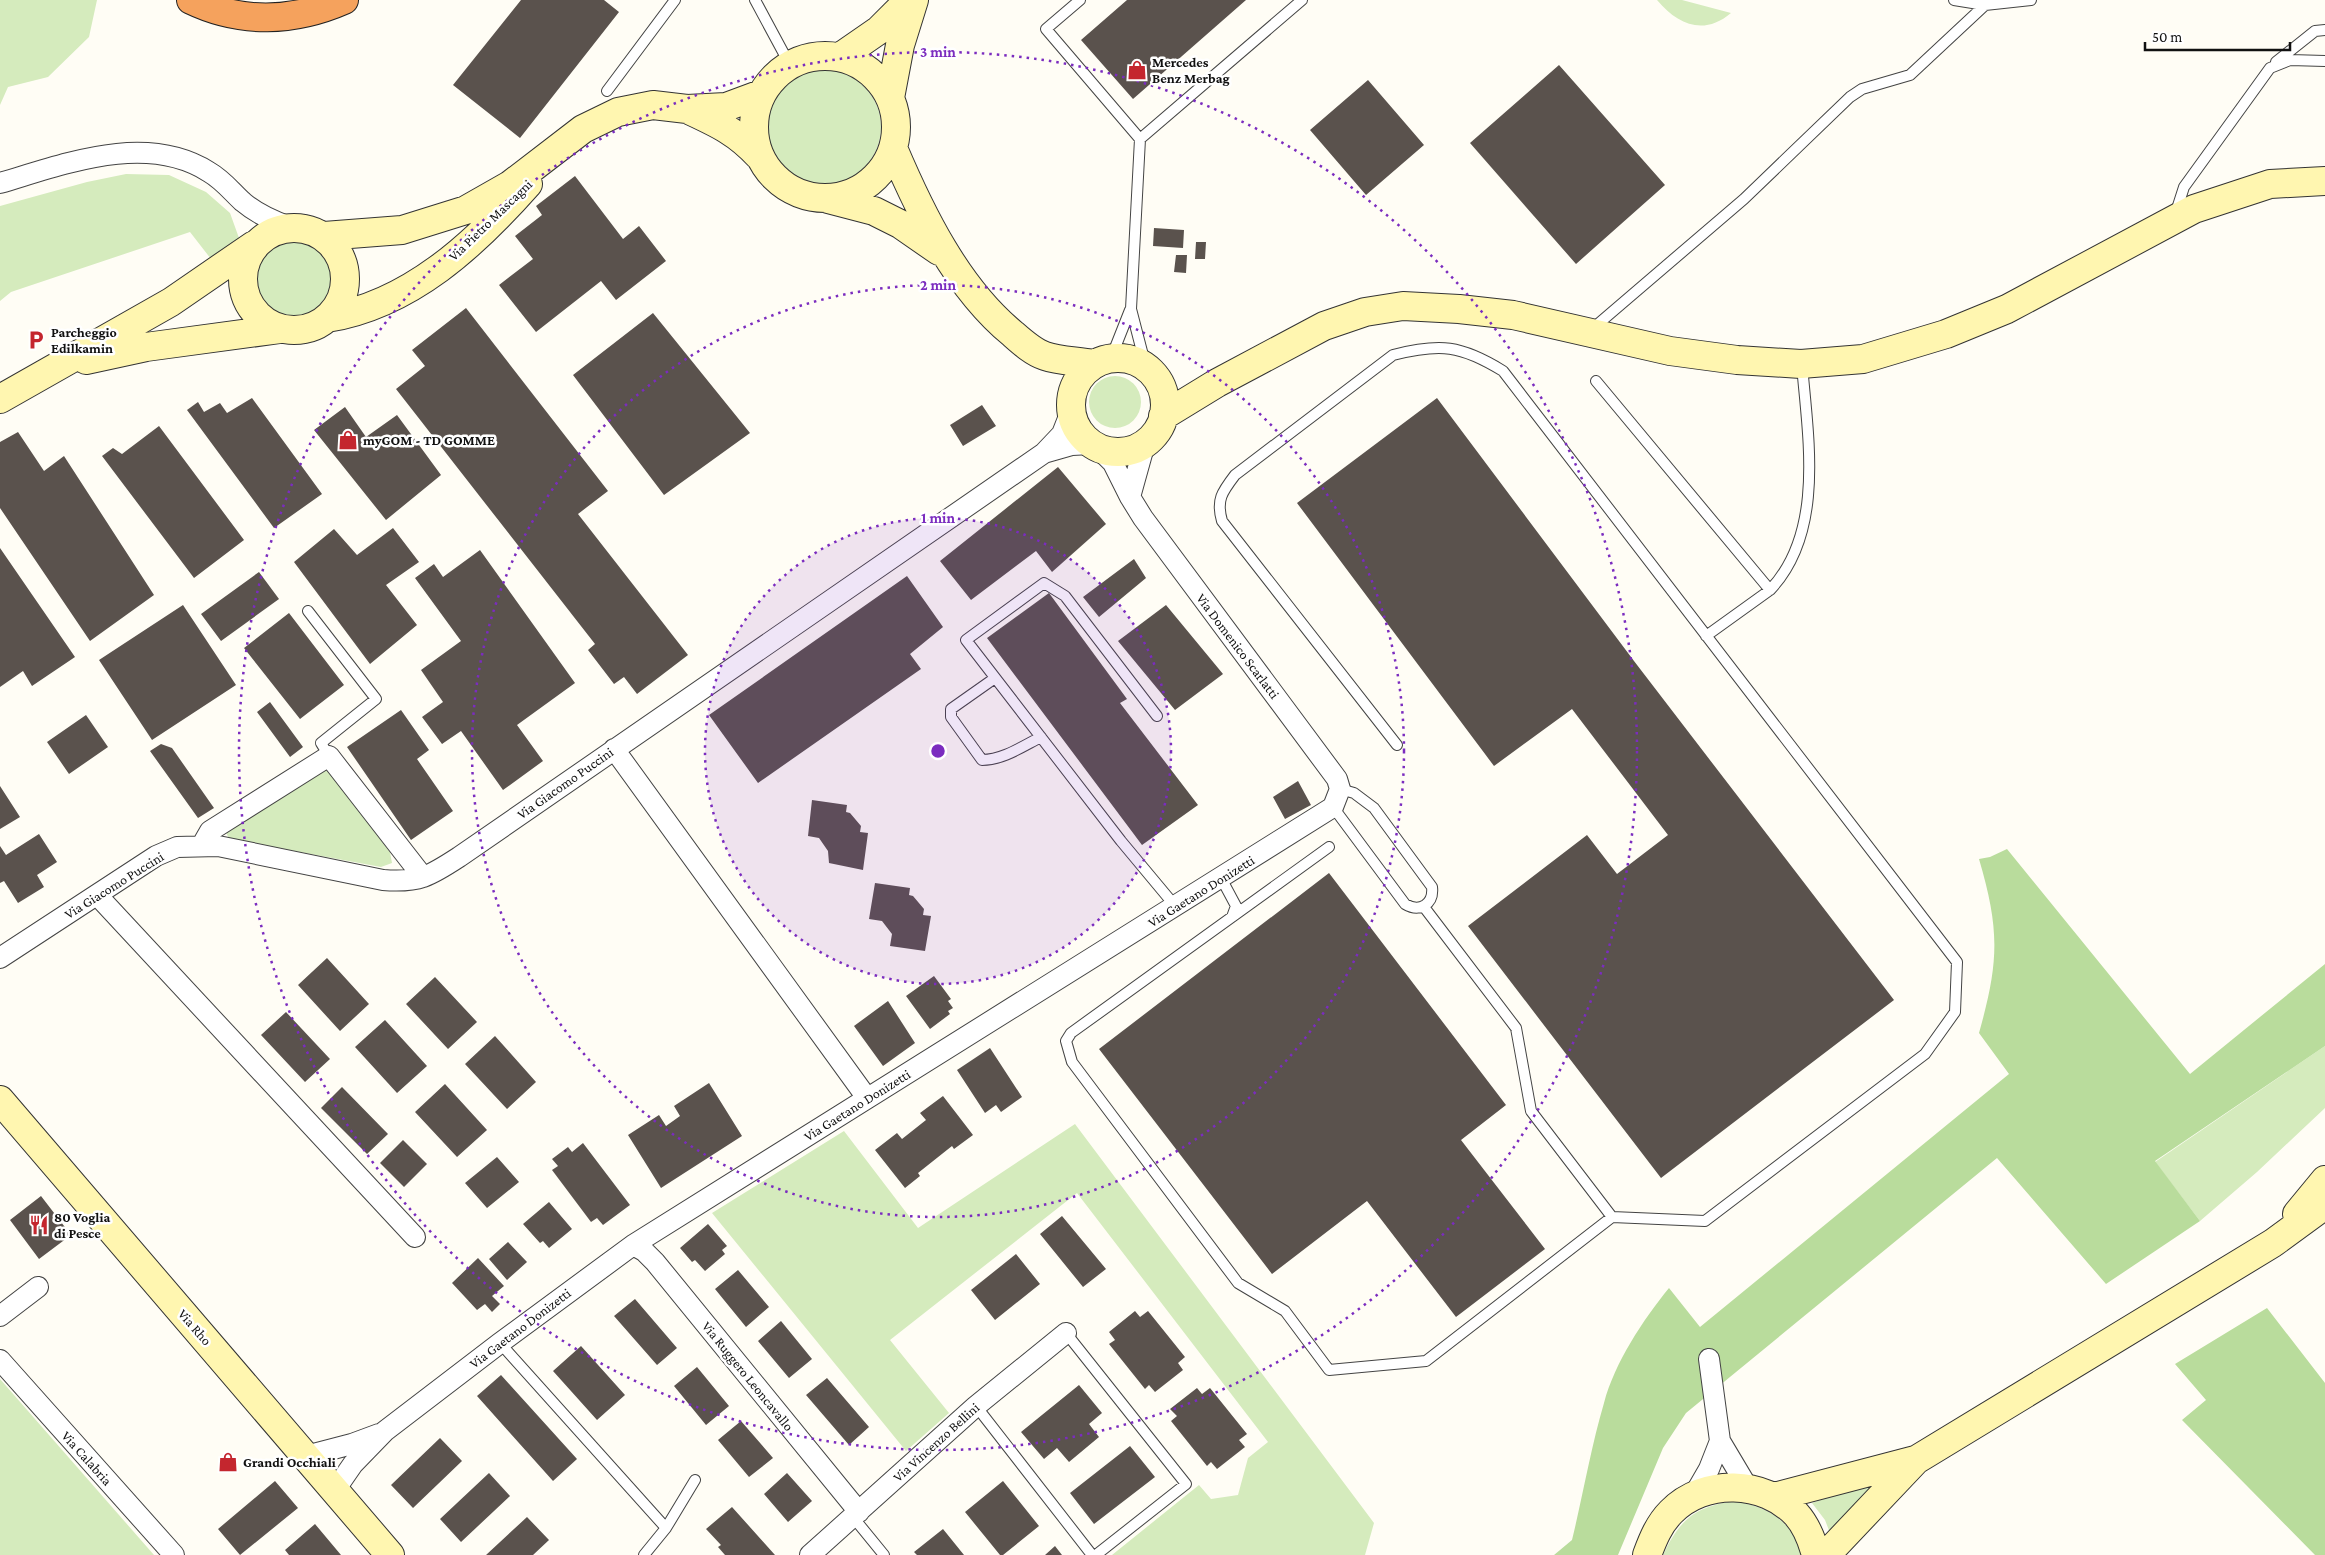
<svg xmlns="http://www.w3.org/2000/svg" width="2325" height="1555" font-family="'Crimson Pro',serif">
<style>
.green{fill:#d5ebbd}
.forest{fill:#b9dc9c}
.building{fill:#5a524d}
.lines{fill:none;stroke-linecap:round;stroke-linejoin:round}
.service-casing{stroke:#444;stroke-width:12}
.minor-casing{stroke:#444;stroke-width:22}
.secondary-casing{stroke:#333;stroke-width:30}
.motorway-casing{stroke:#222;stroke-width:30}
.service{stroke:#fff;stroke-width:10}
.minor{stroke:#fff;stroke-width:20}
.secondary{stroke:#fff6b0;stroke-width:28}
.motorway{stroke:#f5a25d;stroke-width:28}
.ring{fill:none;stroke:#7b2cbf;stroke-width:2.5;stroke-dasharray:2.5 5}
.labels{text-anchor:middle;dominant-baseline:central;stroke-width:5;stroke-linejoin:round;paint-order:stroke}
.poi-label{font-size:14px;font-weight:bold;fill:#111;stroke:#fff;text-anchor:start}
.street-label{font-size:14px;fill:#111;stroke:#fff}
.centre{fill:#7b2cbf;stroke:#fff;stroke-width:2.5}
.ring-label{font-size:15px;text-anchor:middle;font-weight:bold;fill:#7b2cbf;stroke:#fff;stroke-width:5;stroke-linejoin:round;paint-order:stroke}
</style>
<rect width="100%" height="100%" fill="#fffdf5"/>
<path class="green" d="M0 0H97L89 37 48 77 8 87 0 105Z
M1657 0H1682L1731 13C1704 36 1678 25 1657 0Z
M767 127a57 57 0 1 1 114 0a57 57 0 1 1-114 0Z
M126 174 169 175 206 192 230 213 239 238 211 259 190 232 11 292 0 301V206L87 182Z
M253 278a41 41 0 1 1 82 0a41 41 0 1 1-82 0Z
M1089 402a26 26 0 1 1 52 0a26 26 0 1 1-52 0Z
M322 768 331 773 390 852 392 863 381 867 229 839 225 830Z
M2325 1046V1108L2257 1172 2200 1221 2155 1162Z
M1075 1124 1374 1523 1365 1555H1112L1199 1485 1211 1499 1238 1495 1248 1458 1268 1442 1077 1193 890 1340 949 1413 906 1451 712 1213 844 1131 918 1228Z
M0 1379 154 1555H0Z
M1884 1477 1830 1533 1825 1520 1812 1503Z
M1734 1501C1769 1507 1791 1520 1802 1555H1663C1680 1519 1695 1507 1734 1501Z"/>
<path class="forest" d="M2007 849 2190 1074 2325 964V1046L2155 1161 2200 1221 2106 1284 1997 1158 1686 1413 1663 1448 1618 1555H1554L1572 1540C1583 1495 1591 1447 1604 1403 1615 1362 1643 1320 1669 1288L1700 1327 2009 1074 1979 1033C1999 962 2000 930 1979 859L1990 857Z
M2267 1308 2325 1383V1555H2315L2182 1420 2206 1400 2175 1364Z"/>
<path class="building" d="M521 0H604L619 12 520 138 453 85Z
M1127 0H1246L1133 99 1081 40Z
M1559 65 1665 185 1576 264 1470 143Z
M1368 80 1424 145 1366 195 1310 130Z
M575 176 623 239 639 226 666 261 616 300 601 281 536 332 499 285 533 259 515 236 542 215 536 206Z
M1154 228 1184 230 1183 248 1153 246Z
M1196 242H1206L1205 259H1195Z
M1176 255H1187L1186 273 1174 272Z
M466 308 608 491 578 514 688 655 637 694 624 677 614 684 588 650 595 644 396 389 425 366 412 350Z
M653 313 750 433 664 495 573 375Z
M252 398 322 494 274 528 187 410 198 402 204 412 220 403 227 413Z
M1437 398 1634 661 1894 1000 1661 1178 1468 926 1587 835 1617 874 1668 835 1572 709 1494 766 1297 503Z
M982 405 996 426 963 446 950 425Z
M345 407 366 437 397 415 441 475 386 520 314 430Z
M159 426 244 540 194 578 102 456 113 448 122 454Z
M18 432 44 471 64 456 154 595 90 641 0 508V442Z
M1058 467 1106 524 1052 572 1036 551 971 600 940 561Z
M393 528 419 562 386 585 417 625 370 664 294 562 334 529 357 555Z
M0 548 75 657 32 686 23 671 0 687Z
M480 550 575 683 517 725 543 761 503 790 461 731 442 744 422 717 443 702 421 670 461 641 415 578 434 564 443 577Z
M1134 559 1146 578 1099 617 1083 597Z
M259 572 279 599 221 641 201 614Z
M907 576 943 627 910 654 921 669 758 783 709 715Z
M1049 593 1127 699 1120 703 1198 805 1142 845 987 638Z
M183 605 236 685 152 740 99 660Z
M1166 605 1223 674 1175 710 1118 641Z
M289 613 344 685 300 719 244 648Z
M270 702 303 747 290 757 257 712Z
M401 710 429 750 417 759 453 811 411 840 347 747Z
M86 715 108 747 69 774 47 742Z
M161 744 172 748 214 808 198 818 150 751Z
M1298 781 1311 805 1285 819 1273 797Z
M0 786 20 817 0 829Z
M812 800 847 805 846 812 850 813 861 826 860 832 868 833 863 870 829 863 828 851 819 838 808 836Z
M39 834 57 862 37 875 44 887 18 903 4 881 0 883V846L6 855Z
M1329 873 1506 1105 1461 1140 1545 1249 1456 1317 1367 1201 1272 1274 1099 1049Z
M875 883 910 888 909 895 913 896 924 909 923 915 931 916 925 951 890 946 892 934 882 921 869 919Z
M327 958 369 1004 340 1031 298 985Z
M934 976 951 999 948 1001 953 1008 948 1011 950 1014 930 1029 906 996Z
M435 977 477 1022 448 1049 406 1004Z
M888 1001 915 1043 883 1066 854 1026Z
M286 1012 330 1059 305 1082 261 1035Z
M385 1020 427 1066 397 1093 355 1047Z
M495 1036 536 1082 507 1109 465 1064Z
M990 1048 1022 1097 1001 1112 996 1105 985 1113 957 1070Z
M709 1083 742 1136 661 1188 628 1135 659 1115 666 1126 680 1116 674 1106Z
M445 1084 487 1130 457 1157 415 1112Z
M342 1087 388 1134 367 1154 321 1108Z
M943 1096 973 1135 954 1149 952 1146 918 1173 920 1176 905 1188 875 1150 897 1133 902 1139 926 1120 920 1113Z
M403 1140 427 1164 404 1187 380 1163Z
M583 1143 630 1205 603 1225 597 1218 591 1222 552 1170 558 1166 552 1159 568 1147 572 1152Z
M497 1157 519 1182 487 1208 465 1183Z
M41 1196 71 1235 39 1259 10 1220Z
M549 1202 572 1229 549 1248 543 1241 540 1243 523 1224Z
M1062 1216 1106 1269 1083 1287 1040 1234Z
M708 1224 727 1246 722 1250 725 1254 705 1271 695 1260 692 1262 680 1248Z
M508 1242 527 1262 507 1280 489 1259Z
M1016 1254 1040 1284 995 1320 971 1290Z
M478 1258 504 1286 492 1296 500 1304 492 1312 485 1304 477 1310 452 1283Z
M738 1270 769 1307 746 1327 715 1289Z
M635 1299 677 1348 657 1365 614 1316Z
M1135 1311 1140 1317 1148 1311 1185 1357 1178 1363 1183 1370 1155 1392 1149 1385 1145 1389 1109 1344 1115 1340 1109 1332Z
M781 1321 812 1359 789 1378 758 1341Z
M581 1346 625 1395 597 1420 553 1371Z
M697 1367 729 1406 706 1425 674 1386Z
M501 1375 577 1459 553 1481 477 1396Z
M827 1378 869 1427 849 1445 806 1395Z
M1079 1385 1102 1413 1089 1424 1099 1437 1069 1462 1057 1448 1044 1459 1021 1432Z
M1197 1388 1202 1394 1210 1388 1247 1434 1239 1440 1245 1447 1217 1469 1211 1462 1207 1466 1171 1421 1177 1416 1170 1409Z
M741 1421 773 1458 749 1477 718 1440Z
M440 1438 462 1461 413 1508 391 1485Z
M1130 1446 1155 1477 1094 1524 1070 1493Z
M489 1473 510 1496 461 1542 440 1519Z
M787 1473 812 1501 788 1522 764 1494Z
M275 1481 298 1508 240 1555 218 1529Z
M1003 1481 1039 1526 1003 1555H1000L965 1512Z
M732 1507 775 1555H725L718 1547 721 1545 706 1529Z
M527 1517 549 1540 533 1555H486Z
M315 1524 341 1555H289L285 1550Z
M943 1529 964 1555H917L914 1552Z
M1055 1546 1062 1555H1045Z"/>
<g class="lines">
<defs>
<path id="service" d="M755 0 790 65
M1080 0 1046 29 1140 139 1131 309 1146 367
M1954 0 1985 5 2031 0
M2276 62 2315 31 2325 30
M607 91 675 0
M1140 139 1302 0
M2175 215 2184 187 2270 68 2290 60 2325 61
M1591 330 1744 199 1850 97 1862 89 1910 75 1985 5
M1111 358 1130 310
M1596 381 1770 590 1706 636
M1770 590C1825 532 1808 438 1802 365
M308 611 376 699 321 743 329 756
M995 678 951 709V717L982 760C1003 760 1023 746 1041 737
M1157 716 1065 596 1044 583 966 640 1121 841 1176 907
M1397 745 1222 521C1216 500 1222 492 1235 475L1393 355C1440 343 1461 345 1503 371L1957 962 1955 1012 1925 1054 1705 1221 1612 1217 1531 1111 1516 1028 1424 907
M1333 807 1405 904C1420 913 1434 904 1432 887L1374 808 1354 793 1340 789
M1329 847 1071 1033 1066 1041 1072 1062 1238 1283 1285 1311 1329 1370 1426 1361 1612 1217
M1221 878 1236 906 1232 917
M1066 1333 1186 1484 1096 1555
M500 1343 666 1528
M976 1406 1092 1555
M853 1517 884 1555
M644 1555 666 1528 695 1480"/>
<path id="minor" d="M0 183C65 164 146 132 209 172 223 180 232 192 243 202 257 214 273 221 290 227
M1044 453 1062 434 1071 411
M1130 497 1145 443
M614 749 867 1098
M202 845 210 831 329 756 423 877
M97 895 415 1237
M0 958 156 856 177 847 218 846 383 880C419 883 430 876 459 857L1044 453 1072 445 1091 444
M633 1245 644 1251 655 1262 859 1512
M0 1316 38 1287
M1709 1359 1720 1441 1748 1488
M0 1360 174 1555
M306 1456 352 1444 379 1434
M335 1490 353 1464 385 1431 500 1343 633 1245 1333 807 1340 789 1337 779 1143 518 1130 497 1113 463 1096 446
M1694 1495 1709 1469 1720 1441
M810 1555 976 1406 1066 1333"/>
<path id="secondary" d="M754 127a71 71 0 1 1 142 0a71 71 0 1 1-142 0Z
M840 57 879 30 909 0
M890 98 900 45 914 0
M691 111C719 124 738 133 759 156
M893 148C921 214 957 288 1013 334 1022 342 1033 352 1045 356 1059 361 1078 361 1093 364
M828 199 874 211 900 224 939 251
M243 279a51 51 0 1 1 102 0a51 51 0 1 1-102 0Z
M324 236 402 230 466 210 510 185 583 129 618 112 653 105 687 109 726 107 761 94
M327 318C410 305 475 244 528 184
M1071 405a47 47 0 1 1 94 0a47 47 0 1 1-94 0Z
M86 360 146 347 280 329
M0 399 171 302 254 245
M1163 416 1217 383 1324 326 1365 312 1403 306 1459 309 1513 315 1670 351 1737 360 1801 364 1863 359 1946 334 2007 309 2194 209 2270 184 2325 181
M0 1100 390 1555
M2297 1214 2325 1180
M1774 1497 1915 1460
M1647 1555C1653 1539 1659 1524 1671 1512 1704 1478 1764 1480 1796 1514 1807 1526 1812 1540 1816 1555
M1826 1555 1916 1460 2273 1243 2325 1205"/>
<path id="motorway" d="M191 0C241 24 294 22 344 0"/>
</defs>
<use href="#service" class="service-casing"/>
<use href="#minor" class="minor-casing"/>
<use href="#secondary" class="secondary-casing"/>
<use href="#motorway" class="motorway-casing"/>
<use href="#service" class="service"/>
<use href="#minor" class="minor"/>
<use href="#secondary" class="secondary"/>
<use href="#motorway" class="motorway"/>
</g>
<circle cx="938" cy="751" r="233" fill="#7b2cbf" fill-opacity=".12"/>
<g class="ring">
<circle cx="938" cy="751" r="233"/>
<circle cx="938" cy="751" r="466"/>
<circle cx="938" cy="751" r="699"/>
</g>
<defs>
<symbol id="shop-bare" viewBox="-9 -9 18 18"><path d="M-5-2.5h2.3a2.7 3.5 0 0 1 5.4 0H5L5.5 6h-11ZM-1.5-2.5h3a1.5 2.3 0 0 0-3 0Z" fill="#c4262e" stroke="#fff" stroke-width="2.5" paint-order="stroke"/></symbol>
<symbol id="parking-bare" viewBox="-9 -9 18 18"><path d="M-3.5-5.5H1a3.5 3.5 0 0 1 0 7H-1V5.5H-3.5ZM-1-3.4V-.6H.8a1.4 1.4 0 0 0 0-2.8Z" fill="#c4262e" stroke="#fff" stroke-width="2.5" paint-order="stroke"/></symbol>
<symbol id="restaurant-bare" viewBox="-9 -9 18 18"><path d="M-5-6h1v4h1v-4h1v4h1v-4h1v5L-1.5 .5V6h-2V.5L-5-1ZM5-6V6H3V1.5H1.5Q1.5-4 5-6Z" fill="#c4262e" stroke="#fff" stroke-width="2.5" paint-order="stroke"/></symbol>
</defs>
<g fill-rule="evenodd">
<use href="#shop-bare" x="1123" y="56" width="28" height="28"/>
<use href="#parking-bare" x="22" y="326" width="28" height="28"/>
<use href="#shop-bare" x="334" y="426" width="28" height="28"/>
<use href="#restaurant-bare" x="25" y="1211" width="28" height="28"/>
<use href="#shop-bare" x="214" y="1448" width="28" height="28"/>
</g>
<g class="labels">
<g class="poi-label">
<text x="1152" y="62">Mercedes<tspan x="1152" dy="16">Benz Merbag</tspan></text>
<text x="51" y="332">Parcheggio<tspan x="51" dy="16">Edilkamin</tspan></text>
<text x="363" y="440">myGOM - TD GOMME</text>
<text x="54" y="1217">80 Voglia<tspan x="54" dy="16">di Pesce</tspan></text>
<text x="243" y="1462">Grandi Occhiali</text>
</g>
<g class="street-label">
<text transform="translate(490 220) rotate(-44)">Via Pietro Mascagni</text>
<text transform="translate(1238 646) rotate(53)">Via Domenico Scarlatti</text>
<text transform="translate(565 783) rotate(-35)">Via Giacomo Puccini</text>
<text transform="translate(114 885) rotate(-32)">Via Giacomo Puccini</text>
<text transform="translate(1201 891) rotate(-32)">Via Gaetano Donizetti</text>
<text transform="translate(857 1105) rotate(-32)">Via Gaetano Donizetti</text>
<text transform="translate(195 1327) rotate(49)">Via Rho</text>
<text transform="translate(520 1328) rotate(-37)">Via Gaetano Donizetti</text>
<text transform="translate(748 1376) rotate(51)">Via Ruggero Leoncavallo</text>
<text transform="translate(936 1442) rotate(-42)">Via Vincenzo Bellini</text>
<text transform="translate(87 1458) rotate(48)">Via Calabria</text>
</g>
</g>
<circle cx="938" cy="751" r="8" class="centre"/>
<g class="ring-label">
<text x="938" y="57">3 min</text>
<text x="938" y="290">2 min</text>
<text x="938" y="523">1 min</text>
</g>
<path d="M2145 42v8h145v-8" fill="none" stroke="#111111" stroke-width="2.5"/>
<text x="2152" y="42" font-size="15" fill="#111111" stroke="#ffffff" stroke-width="4" paint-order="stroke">50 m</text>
</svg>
